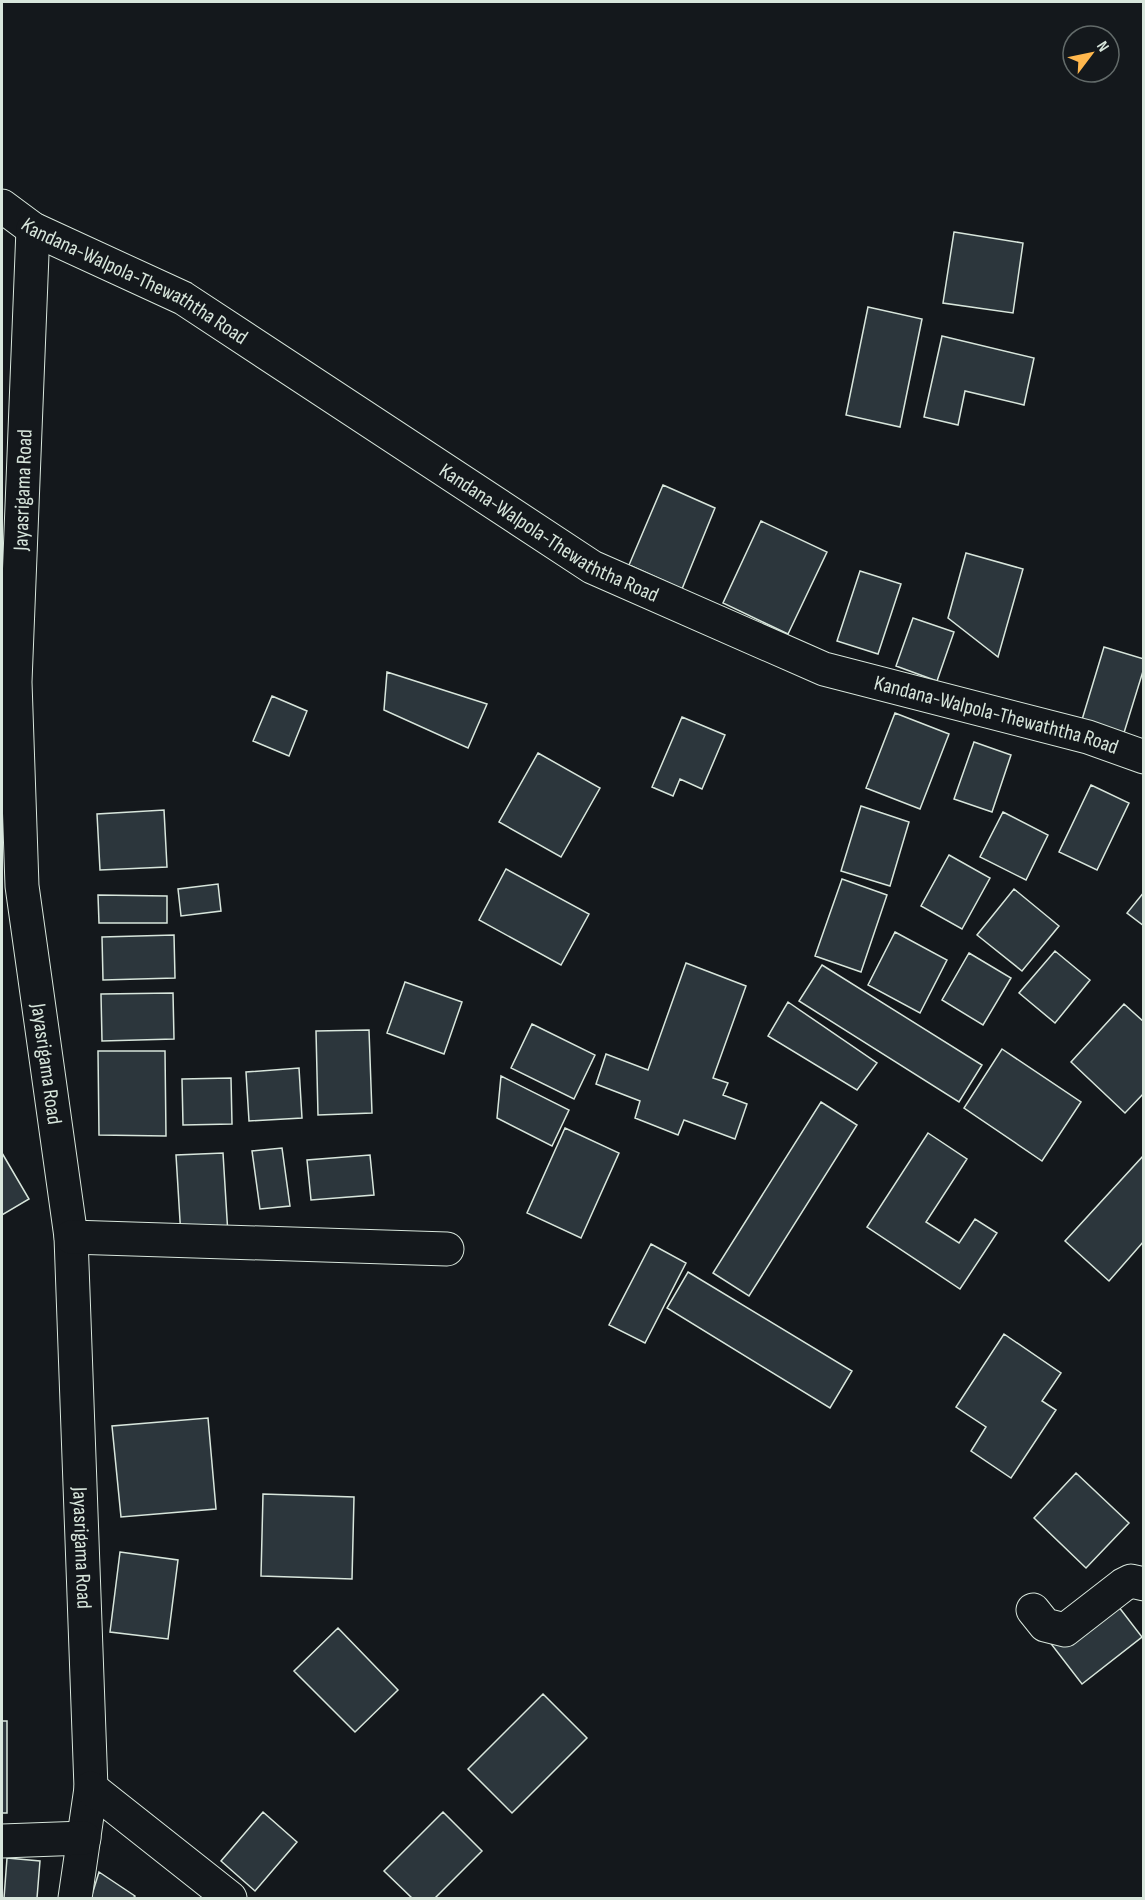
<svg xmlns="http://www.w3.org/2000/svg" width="1145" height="1900" font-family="'Sofia Sans Condensed',sans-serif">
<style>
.building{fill:#2c363c;stroke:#d8e6dc;stroke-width:1.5}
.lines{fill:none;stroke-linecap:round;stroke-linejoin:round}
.minor-casing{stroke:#d8e6dc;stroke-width:35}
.minor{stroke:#14181c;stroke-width:33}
.labels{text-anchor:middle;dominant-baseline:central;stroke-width:4.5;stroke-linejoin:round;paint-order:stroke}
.street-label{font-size:21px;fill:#d8e6dc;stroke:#14181c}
</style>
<rect width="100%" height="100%" fill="#14181c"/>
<path class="building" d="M954 232 1023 243 1013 313 943 303Z
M868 307 922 319 900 427 846 415Z
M942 336 1034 358 1024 405 965 391 958 425 924 417Z
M663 485 715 508 682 589 629 565Z
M761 521 827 552 788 634 723 603Z
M966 553 1023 569 998 657 948 618Z
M860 571 901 584 878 654 837 641Z
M913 618 954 632 937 681 896 666Z
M1104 647 1144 659V668L1123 736 1081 723Z
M387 672 487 704 468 748 384 710Z
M272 696 307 711 289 756 253 741Z
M895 713 949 734 920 809 866 788Z
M682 717 725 735 702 789 680 779 673 796 652 787Z
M974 742 1011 755 992 812 954 799Z
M538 753 600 788 561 857 499 822Z
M1091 785 1129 803 1097 870 1059 852Z
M861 806 909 822 890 886 841 871Z
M164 810 167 867 100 870 97 814Z
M1003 812 1048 835 1026 880 980 857Z
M949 855 990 878 962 929 921 906Z
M506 869 589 914 561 965 479 920Z
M842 879 887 895 861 972 815 956Z
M218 884 221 911 181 916 178 889Z
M1014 889 1059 926 1022 971 977 935Z
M1144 892V926L1127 913Z
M98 895 167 896V923H99Z
M895 932 947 960 920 1013 868 985Z
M174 935 175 978 103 980 102 937Z
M1055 951 1090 980 1055 1023 1019 993Z
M969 953 1011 978 983 1025 942 1000Z
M686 963 746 986 713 1078 728 1083 723 1095 747 1104 735 1139 684 1120 678 1135 635 1118 640 1101 596 1084 606 1054 648 1070Z
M822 965 982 1065 959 1102 799 1001Z
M405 982 462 1002 444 1054 387 1033Z
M173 993 174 1039 102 1041 101 994Z
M788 1002 877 1063 857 1090 768 1036Z
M1124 1004 1144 1022V1093L1125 1113 1071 1062Z
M532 1024 595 1055 574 1099 511 1068Z
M369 1030 372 1113 318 1115 316 1031Z
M1002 1049 1081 1102 1042 1161 964 1108Z
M98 1051H165L166 1136 99 1135Z
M299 1068 302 1118 249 1121 246 1072Z
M501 1076 569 1110 552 1146 497 1118Z
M231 1078 232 1124 183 1125 182 1079Z
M821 1102 857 1125 749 1296 713 1273Z
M565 1128 619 1153 581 1238 527 1213Z
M928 1133 967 1159 926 1222 959 1243 975 1219 997 1233 960 1289 867 1227Z
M282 1148 290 1206 260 1209 252 1151Z
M2 1153 29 1199 2 1215Z
M223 1153 228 1235 181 1237 176 1155Z
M370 1155 374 1195 311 1200 307 1160Z
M1144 1155V1241L1109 1281 1065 1241Z
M651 1244 686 1263 645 1343 609 1325Z
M688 1272 852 1371 830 1408 667 1308Z
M1004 1334 1061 1373 1042 1401 1056 1410 1011 1478 971 1451 986 1427 956 1407Z
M208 1418 216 1509 121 1517 112 1426Z
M1076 1473 1129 1523 1086 1568 1034 1518Z
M263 1494 354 1497 352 1579 261 1576Z
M120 1552 178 1560 168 1639 110 1632Z
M1105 1589 1142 1637 1082 1684 1045 1636Z
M338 1628 398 1690 355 1732 294 1671Z
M543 1694 587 1738 512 1813 468 1769Z
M2 1721H7V1813H2Z
M263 1812 297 1842 255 1891 221 1861Z
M443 1812 482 1851 435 1898H412L384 1871Z
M7 1858 40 1861 37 1898H4Z
M99 1872 135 1896 133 1898H91Z"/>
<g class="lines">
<defs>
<g id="minor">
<path id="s1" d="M2 206 33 229 183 298 592 567 824 669 1088 737 1144 757"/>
<path id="s2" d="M33 229 15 682 22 886 71 1237 91 1788 75 1898"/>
<path d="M71 1237 447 1249"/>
<path d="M1033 1610 1045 1625 1065 1630 1123 1585 1131 1581 1144 1584"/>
<path d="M91 1788 230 1898"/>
<path d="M2 1841 84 1838"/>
</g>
</defs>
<use href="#minor" class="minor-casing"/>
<use href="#minor" class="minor"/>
</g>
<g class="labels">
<g class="street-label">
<text stroke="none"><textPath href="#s1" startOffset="153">Kandana-Walpola-Thewaththa Road</textPath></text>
<text transform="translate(23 490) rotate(-88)">Jayasrigama Road</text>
<text stroke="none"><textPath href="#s1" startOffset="639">Kandana-Walpola-Thewaththa Road</textPath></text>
<text stroke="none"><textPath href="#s1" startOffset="1125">Kandana-Walpola-Thewaththa Road</textPath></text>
<text stroke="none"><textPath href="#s2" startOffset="837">Jayasrigama Road</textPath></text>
<text stroke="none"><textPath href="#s2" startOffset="1323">Jayasrigama Road</textPath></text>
</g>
</g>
<rect width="1145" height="1900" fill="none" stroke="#d8e6dc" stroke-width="6"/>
<g transform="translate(1091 54) rotate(58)"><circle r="28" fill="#14181c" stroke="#626a69" stroke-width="1.5"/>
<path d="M0-4.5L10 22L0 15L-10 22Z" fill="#ffb74d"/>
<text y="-9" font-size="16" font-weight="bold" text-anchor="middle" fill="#d8e6dc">N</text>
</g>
</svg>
